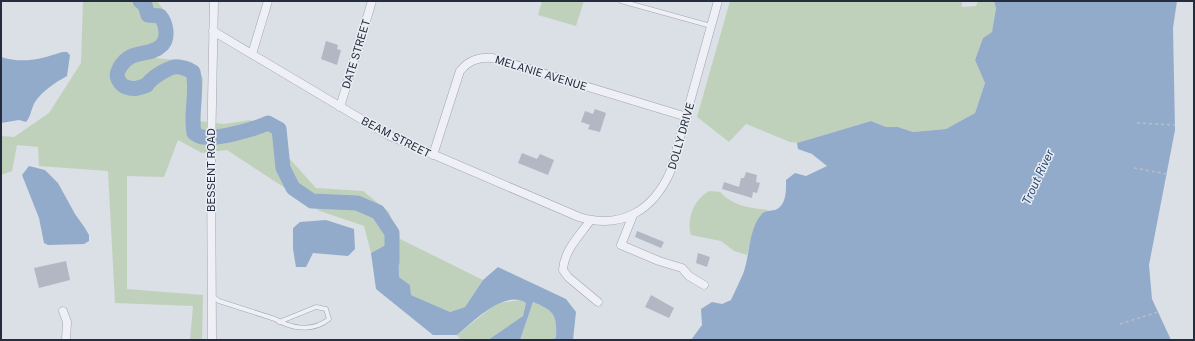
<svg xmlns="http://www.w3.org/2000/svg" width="1195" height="341" font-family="'Public Sans',sans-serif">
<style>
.green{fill:#c0d1bb}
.water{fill:#93abca}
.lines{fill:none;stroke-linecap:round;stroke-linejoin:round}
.river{stroke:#93abca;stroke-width:15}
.building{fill:#b2b8c3}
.service-casing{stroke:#a0a6b0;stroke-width:5}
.minor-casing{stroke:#a0a6b0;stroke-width:9}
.path{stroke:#b9bdc5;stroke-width:1.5;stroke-dasharray:3 3;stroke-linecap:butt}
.service{stroke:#eef0f5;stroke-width:4}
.minor{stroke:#eef0f5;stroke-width:8}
.labels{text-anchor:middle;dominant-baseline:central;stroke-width:3;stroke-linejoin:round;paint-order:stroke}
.street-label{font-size:11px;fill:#242c3d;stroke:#eaeef4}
.water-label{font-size:12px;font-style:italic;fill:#2c4973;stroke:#eaeef4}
</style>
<rect width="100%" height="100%" fill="#dbdfe6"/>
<path class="green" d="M83 1H157L168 16 171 39 156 58 192 62 203 78 200 121 224 124 250 120 256 123 276 119 285 128 288 157 316 188 363 191 389 212 398 238 483 280 465 307 450 312 411 295 410 285 399 277 397 238 371 253 364 226 320 211 227 150 202 153 178 140 164 177 127 176V289L203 295 202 340H190L193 306 115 303 108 171 39 166 38 147 17 145 12 171 1 175V136L14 137 49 113 81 63Z
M542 1H584L576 26 538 15Z
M730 1H962V7L976 6 978 1H994L996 7 992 32 983 38 975 60 985 83 975 113 946 129 913 132 898 127H886L871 121 797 143 790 142 746 124 729 142 697 117Z
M710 191 720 192C734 206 748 208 768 210 754 220 751 239 747 255L734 251 721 241 691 235C686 219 695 197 710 191Z
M521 300 526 303 523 316 488 340H461L457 335 497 303Z
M533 302C555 311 557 314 556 338L548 340H520Z"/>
<path class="water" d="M994 1H1177L1173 28 1175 130 1149 265 1152 299 1171 340H691L702 325 701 309 712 302 722 304 731 300C735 291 739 283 743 274 750 256 748 231 761 215 765 210 770 211 775 210 787 206 786 189 786 180L795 173 806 176 827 166 812 154 798 149 797 143 871 121 886 127H898L913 132 946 129 975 113 985 83 975 60 983 38 992 32 996 8Z
M62 52H67L70 55 67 76C56 82 42 91 35 102 31 109 31 116 26 122L19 120 1 123V57C23 64 41 59 62 52Z
M29 166 45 170 58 183 75 214 85 228 89 235V241L84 244 48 245 44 243 39 218 22 175Z
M326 220 354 229 355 249 348 256 313 253 306 267H296L293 249V228L300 222Z
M398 238 399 277 410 285 411 295 450 312 465 307 483 280 498 267 566 299 576 312 573 340H548L556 338C557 315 555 311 533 302L520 340H488L523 316 526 303C504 289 473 322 457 335H433L376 289 371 253Z"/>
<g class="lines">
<path class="river" d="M140 1 145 5 148 15 160 16C166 23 169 37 162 45 149 58 131 48 120 67 118 71 116 75 118 79 120 83 122 86 126 87 134 90 140 88 147 85 151 78 166 69 174 67 181 66 187 69 193 72 198 92 190 113 194 133 197 135 200 137 203 137 216 140 255 129 268 123L279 129 283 168 293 188 312 201 357 203 378 212 392 233V262"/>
</g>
<path class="building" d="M326 41 338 45 337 49 341 50 337 65 321 59Z
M595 109 606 113 600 132 588 129 590 125 581 122 585 111 593 114Z
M522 153 537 159 540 154 554 160 548 175 518 163Z
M746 172 757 175 756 182 760 183 757 193 753 192 752 198 722 189 724 182 739 187 741 178H744Z
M637 231 664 242 661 248 635 237Z
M698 253 710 257 707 267 696 263Z
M66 261 70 280 39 288 34 268Z
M651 295 674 308 669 318 645 307Z"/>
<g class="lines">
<defs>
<path id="service" d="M621 1 711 26
M212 296 219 301 275 319C292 329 313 332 329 319L326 309 316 307 279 322"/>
<path id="minor" d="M213 31 388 135 579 217C622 230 654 210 671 170L718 1
M252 54 268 1
M340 107 372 1
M433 155 460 71C469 60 479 57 493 58L687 117
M633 215 621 245 659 261 682 268 689 276 704 285
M590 221C579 236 564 251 563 270L568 277 598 302
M63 311 67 322 66 340
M212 340 211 153 214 1"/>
</defs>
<use href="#service" class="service-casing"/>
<use href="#minor" class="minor-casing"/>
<path class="path" d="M1137 123 1175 125
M1134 168 1167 174
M1120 324 1158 312"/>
<use href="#service" class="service"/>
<use href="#minor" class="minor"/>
</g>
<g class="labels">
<g class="street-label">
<text transform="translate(356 54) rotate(-73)">DATE STREET</text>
<text transform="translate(541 73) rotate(17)">MELANIE AVENUE</text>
<text transform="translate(681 136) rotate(-74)">DOLLY DRIVE</text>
<text transform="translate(396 137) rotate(27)">BEAM STREET</text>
<text transform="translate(211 170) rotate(-90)">BESSENT ROAD</text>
</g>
<g class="water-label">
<text transform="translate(1038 177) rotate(-65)">Trout River</text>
</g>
</g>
<rect width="1195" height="341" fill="none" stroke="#242c3d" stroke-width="4"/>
</svg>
